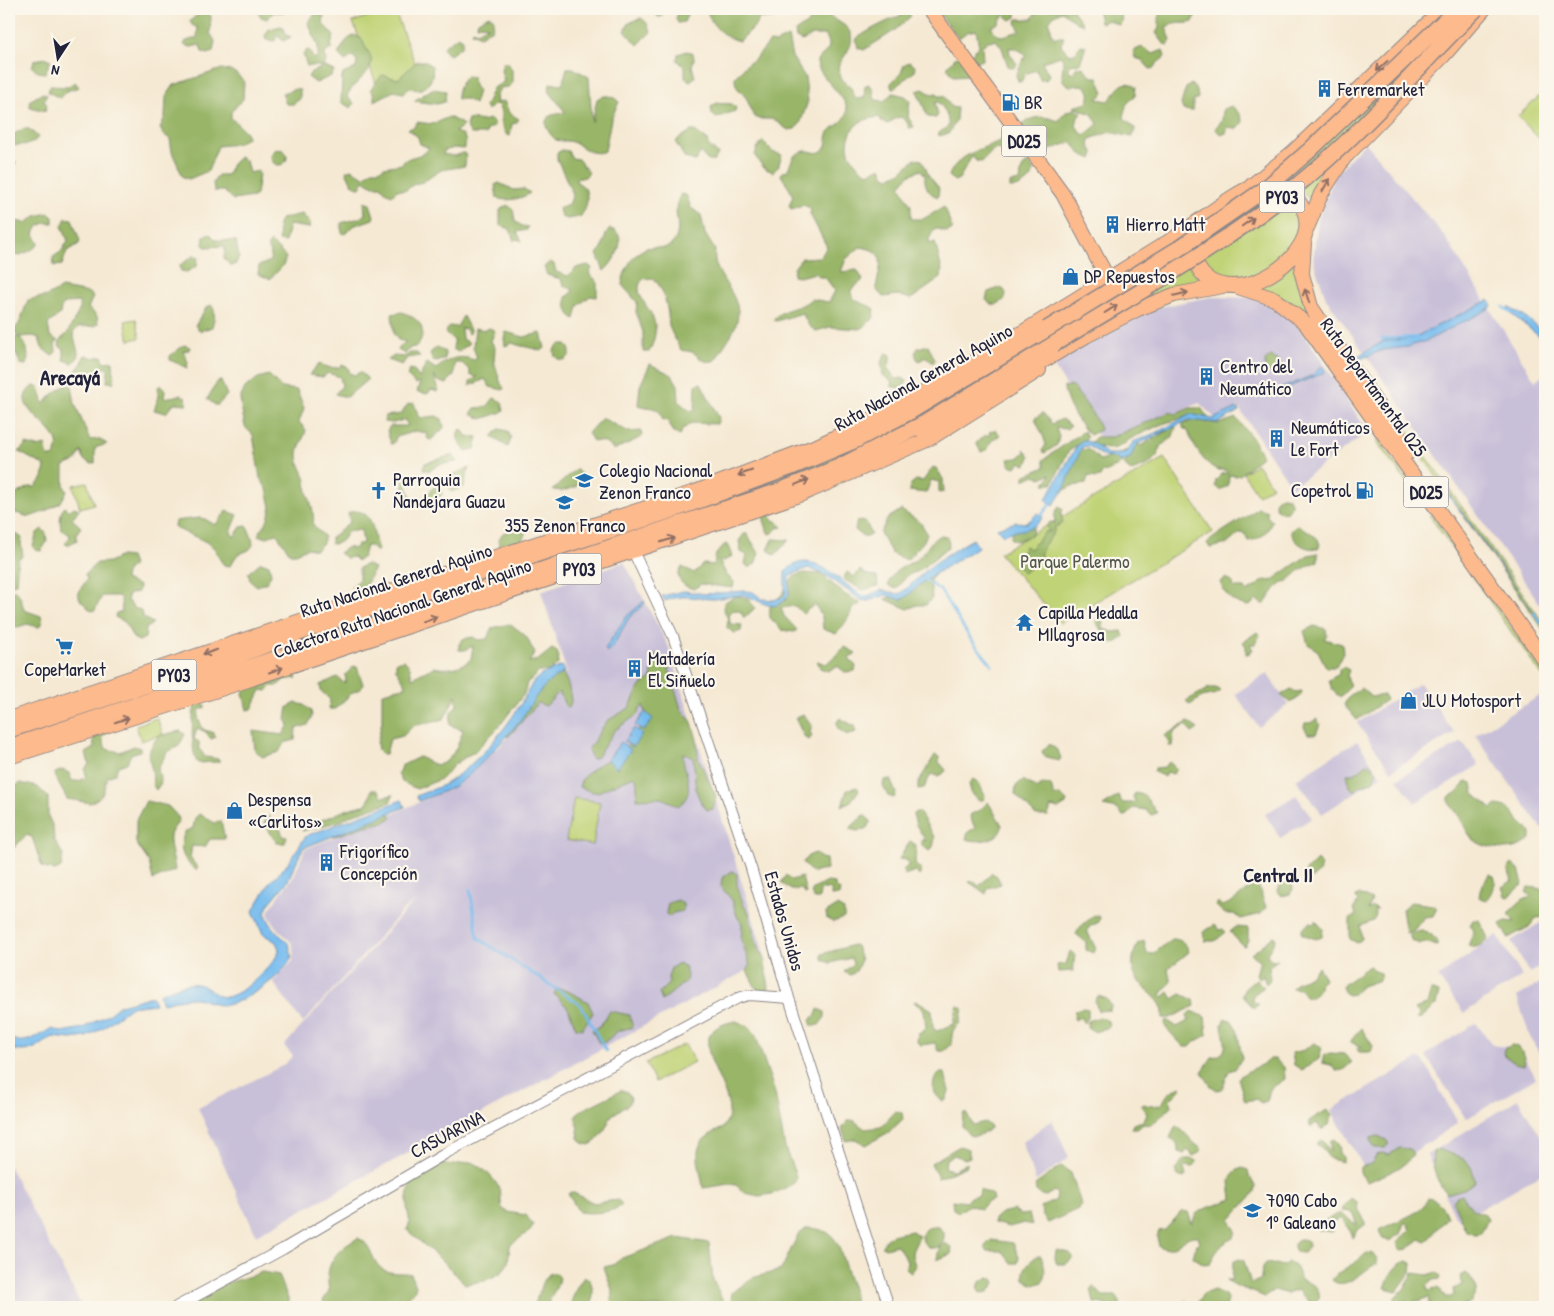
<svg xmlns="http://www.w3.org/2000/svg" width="1554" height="1316" font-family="'Patrick Hand',sans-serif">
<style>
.industrial{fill:#c8bfd8}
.green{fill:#c0d376;stroke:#717a58}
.forest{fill:#98b567;stroke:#5d6c51}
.water{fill:#77bcee;stroke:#4c6f94}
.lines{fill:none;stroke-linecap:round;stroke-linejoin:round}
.stream{stroke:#77bcee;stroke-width:2.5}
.tertiary-casing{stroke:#8c8687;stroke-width:12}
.primary-casing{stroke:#8c8687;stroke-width:16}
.trunk-casing{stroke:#8c8687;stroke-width:16}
.motorway-casing{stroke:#8c8687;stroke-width:18}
.tertiary{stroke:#fff;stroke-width:10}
.primary{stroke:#fcba8d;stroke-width:14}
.trunk{stroke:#fcba8d;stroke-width:14}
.motorway{stroke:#fcba8d;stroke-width:15}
.motorway-bridge-casing{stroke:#8c8687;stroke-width:18;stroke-linecap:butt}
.motorway-bridge{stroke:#fcba8d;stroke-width:15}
.oneway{stroke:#8f6e64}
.labels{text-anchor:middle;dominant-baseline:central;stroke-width:4.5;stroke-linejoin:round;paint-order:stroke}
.shield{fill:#fbf7ec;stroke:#636270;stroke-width:1}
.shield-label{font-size:18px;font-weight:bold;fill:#22223b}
.poi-label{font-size:19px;fill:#22223b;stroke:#fbf7ec;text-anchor:start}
.street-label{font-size:19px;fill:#22223b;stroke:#fbf7ec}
.park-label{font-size:19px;fill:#51574d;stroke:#fbf7ec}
.neighbourhood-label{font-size:20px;font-weight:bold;fill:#22223b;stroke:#fbf7ec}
.quarter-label{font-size:21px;font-weight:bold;fill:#22223b;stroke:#fbf7ec}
</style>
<rect width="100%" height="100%" fill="#fbf7ec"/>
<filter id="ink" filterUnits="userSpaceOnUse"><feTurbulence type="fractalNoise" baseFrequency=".02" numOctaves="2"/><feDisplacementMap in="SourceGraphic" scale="10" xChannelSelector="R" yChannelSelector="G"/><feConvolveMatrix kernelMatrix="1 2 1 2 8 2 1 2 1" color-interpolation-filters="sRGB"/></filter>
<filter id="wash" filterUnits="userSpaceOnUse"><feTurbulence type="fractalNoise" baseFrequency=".0096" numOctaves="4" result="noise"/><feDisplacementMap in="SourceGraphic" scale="20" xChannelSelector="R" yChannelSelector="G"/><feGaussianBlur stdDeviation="1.12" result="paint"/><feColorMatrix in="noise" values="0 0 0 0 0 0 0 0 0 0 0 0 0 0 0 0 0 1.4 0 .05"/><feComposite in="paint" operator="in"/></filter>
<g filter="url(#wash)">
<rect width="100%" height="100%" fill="#f5e9d3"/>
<path class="industrial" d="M1365 142 1445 237 1535 381 1545 374V611L1326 298 1313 260 1318 220 1335 175Z
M1211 297 1252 298 1273 305 1289 317 1304 334 1368 432 1292 487 1238 407 1215 418 1199 403 1105 446 1053 365 1143 313 1164 306Z
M624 562 668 645 766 960 256 1235 198 1108 282 1066 293 1056 284 1046 410 906 420 899 405 908 303 1023 273 982 293 961 294 950 292 943 275 926 268 914 269 910 295 874 305 849 383 818 457 786 501 745 556 679 567 673 541 591Z
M1267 673 1288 705 1259 727 1235 694Z
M1420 683 1454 733 1391 771 1357 723Z
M1543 694 1545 697V833L1475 735Z
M1357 741 1381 776 1322 814 1296 779Z
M1462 742 1479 765 1415 803 1397 779Z
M1296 795 1312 818 1280 838 1265 814Z
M1545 920V964L1530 973 1511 941Z
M1497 935 1522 976 1464 1013 1438 977Z
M1545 980V1063L1530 1037 1517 997Z
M1476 1023 1491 1043 1497 1046 1519 1047 1536 1078 1466 1119 1426 1056 1428 1053Z
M1419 1058 1423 1060 1458 1123 1371 1180 1331 1110Z
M1518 1099 1545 1143V1172L1461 1220 1455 1216 1427 1155Z
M1052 1120 1069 1158 1036 1181 1022 1142Z
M9 1166 22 1191 82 1307H9Z"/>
<path class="green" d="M388 9H394L418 71 377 86 353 22Z
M1428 49 1342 150 1311 201 1299 189 1284 180 1410 61Z
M1545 91V145L1518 116Z
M1273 188 1299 208C1299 215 1302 225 1300 231 1293 265 1230 298 1205 266 1200 260 1199 248 1198 241Z
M1185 250 1190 265 1204 284 1124 311 1109 285Z
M1297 261 1308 313 1314 325 1287 300 1257 288Z
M1111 295 1115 301 1017 364 829 467 9 743V735L703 505Z
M136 319 140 338 129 340 125 321Z
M1375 386 1412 435V439L1401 428 1374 389Z
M1379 440 1420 497 1419 499 1376 441Z
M1417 449 1426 456 1545 625V632Z
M1164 458 1213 532 1060 623 999 553Z
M1257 464 1272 486 1258 495 1243 473Z
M87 482 94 504 80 508 73 485Z
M1431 513 1545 675V680L1429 515Z
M157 718 163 734 141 741 136 725Z
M574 798 600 802 593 845 566 840Z
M685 1044 694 1062 655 1082 646 1063Z"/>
<path class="forest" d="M257 9H288L283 12H274L267 19 261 17Z
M643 9H679L689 11 684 22 678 23 676 18 679 10 676 9 671 12 666 10 661 17H658L652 10Z
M707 9H778L772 19 759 18 757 24 740 41C725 39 709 24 707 9Z
M935 9H1016V17L1011 20 1004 15 997 24 991 27 997 35 1003 36 1020 31 1016 22 1017 19H1032L1035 14 1034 9H1072L1083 24 1077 23 1062 11 1054 15 1049 22 1053 37H1064L1061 45 1069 54 1075 53 1081 45 1086 46 1080 63 1070 65 1068 70 1073 73 1076 68 1082 66 1092 77H1098L1104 93 1097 99 1109 101C1116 92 1123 76 1136 87L1135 96 1126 105 1124 118 1136 129 1132 137 1110 132 1090 139 1089 146 1094 153 1092 159 1081 154 1071 142 1045 152 1039 151 1038 145 1048 139 1049 136 1044 133 1035 136 1023 134 1022 125C1031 115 1047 116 1058 121L1066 112 1074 109 1082 113 1078 116 1076 126 1084 136 1098 124 1092 114 1073 107 1087 103C1091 96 1090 88 1082 85L1070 86 1064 83C1059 74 1066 64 1061 56L1042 62 1049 75 1046 80 1043 79 1041 81 1036 70 1025 74 1021 82 1018 81 1016 75 1026 54 1015 48H1009L1010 54 1017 64 1014 68 1008 66 1002 48 996 40 988 41 982 46 983 60 977 61 968 75 953 76 947 67 956 57 971 54 979 46 976 30 967 32 959 38Z
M1097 9H1120L1122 22 1119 25 1108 20 1103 23 1100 22Z
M1176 9H1198L1193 22C1183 25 1176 21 1166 27L1171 40 1168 46 1165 45 1156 33 1159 28V12Z
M202 11H206L211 16 210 33 215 41 213 52 208 54 202 52 200 45 191 47 184 45 186 41 197 38 198 28 192 25 190 21Z
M818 12C828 12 831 18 839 22 862 35 848 51 838 66L841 78 851 88 856 99 864 98 865 86 868 84 872 87 875 100 884 101 893 93 905 96 910 100 908 117 914 127 909 128 907 122 901 117 896 118 888 124 882 122 879 117C873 118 865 119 860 122 840 138 847 162 868 173L881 167 884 175 889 178 901 172 915 159 922 160 929 176 939 188 938 197C928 194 924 185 925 175L921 170 909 175 900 186 911 206V219H923L944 207C949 214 948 222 953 229L947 232 935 228 929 239V244L935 242 942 271 941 278 911 299 898 295 883 297 876 289C878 270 891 251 860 247L846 259 841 272 857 270 863 280 851 290C851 303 866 303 875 309L873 319 860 329 830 327 816 331 809 326 802 313 776 321 773 320C782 307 800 310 811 299L829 302 835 291 825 277H819L815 273 799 277 793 276 794 268 802 258 820 257 827 247 810 214 811 209 804 205 791 209 789 206 793 195 781 175 782 172 787 171 794 156C797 154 801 152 805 151 810 150 815 154 820 152 830 147 825 138 829 132 833 127 840 124 844 119 859 102 815 78 817 60 826 51 834 48 825 35H813L802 41 796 38 795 32 815 18Z
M908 12 911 16 894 31 864 50 858 48 856 39C873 27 890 20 908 12Z
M316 13 324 16 323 24 334 36 331 45 333 48 325 53 326 62 323 66 334 71 331 76 316 83 308 77 311 72 320 69V66H307L303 54 307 50 310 51 313 59 318 56V46L308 22Z
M489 15 494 19 492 29 480 36 472 32 473 30 477 32 488 26 477 25 478 21Z
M641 18 647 23 651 32 638 45 625 31 629 23Z
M281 26 284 28 286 35 291 37 283 41 277 34 275 41 266 40 265 36 269 29Z
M354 35 362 39C364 45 366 48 369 53 380 71 350 83 347 97L354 103 351 108 341 102 342 78 343 74 356 68 357 61 353 56 345 61 338 54 346 41Z
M458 36 463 39 461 47 450 55 446 53 443 47Z
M788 37 792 57 805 77 808 101 800 124 795 129 788 130 773 119H760L754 117C751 111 750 107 748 101 743 91 734 90 735 77L748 63 753 61 770 42 776 43Z
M1142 47 1153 54 1163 50 1165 57 1156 64 1154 68 1150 69 1142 60 1135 58 1133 51Z
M687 51 693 53 694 59 692 66 695 77 690 81 685 78V67L677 60 678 54Z
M46 58 51 60 45 73 38 72 32 67 34 60Z
M417 61H424L432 66C434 78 430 86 419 90L410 88 403 93 394 91 374 101V94L370 90 382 75 398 79Z
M909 62 915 66V71L894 88 891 87V83L901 73 904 65Z
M503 63H508L512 70V84L508 87 500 88 496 96 497 103 504 101 509 113 519 119 516 123 512 124 510 136 506 134 500 122 502 115 498 105 495 104 487 110 485 107 493 88 504 82 501 70Z
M567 68H573L589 77 592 122 597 99C605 94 612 95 619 102L611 119 605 151C590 157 584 146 572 142 568 140 562 142 556 140 550 135 539 121 552 115 556 114 561 114 565 112L549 91 550 83 562 85Z
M222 69 234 72 244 81 243 99 231 112V118L246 132 247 138 236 144 218 146 208 171 189 179 183 177 172 152 170 139 163 134 160 128 165 117 166 97 174 85Z
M467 76 473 77 474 86 478 91 474 104 466 99H457C456 92 461 80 467 76Z
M75 82 79 87 67 91 60 98 48 92 50 86 67 87Z
M1191 84 1197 91 1198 98 1193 102V111L1183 110 1181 104 1186 88Z
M295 89 300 90V99L293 104H286L282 93Z
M432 89 446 91 445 102 437 104 414 101Z
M923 89 931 94 937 93 938 96H944L951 107 957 108 956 120 949 133 940 136 937 134 948 127C950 121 944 106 938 102L935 103 938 115 936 118 928 117 917 91Z
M43 93 47 95 44 100 47 105 45 111 30 107 29 101Z
M717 103 732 104 736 108 735 111 716 118 712 114 711 107Z
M1232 106 1240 114 1243 122 1237 129 1228 127 1226 133 1221 135 1215 128 1222 121 1223 109Z
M449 117 462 124 463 126 455 132 463 135 466 141 464 149 454 148 444 151 443 154 454 156 463 153 466 154 465 166 441 170 423 182 414 184 406 190H397L392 195 387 193 381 186H373L364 180 360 188 352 184 346 171 351 169 364 177 372 170H379L384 167 402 164C408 154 421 159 429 148L420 144 418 137 408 129 414 127 417 122 432 124Z
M473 119 482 121 489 119 495 124 492 128H488L486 134H471L466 126 468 120Z
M23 129H29L38 137C30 149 21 142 10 147L9 153 16 163 9 167V137Z
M691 131H695L707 140 708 145 718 154 714 161H708L700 152 696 161 685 158 676 143 678 139Z
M1004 139 1010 140 1014 145 1013 151 994 149 982 162 976 161 972 156 959 179 954 181 949 176C956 154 986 148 1004 139Z
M763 141 772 152 782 155 778 167 773 172 764 168 755 156 757 148Z
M271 157a8 8 0 1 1 16 0a8 8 0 1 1-16 0Z
M562 150 568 151 572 158 578 159 589 173 585 177 576 179V181L585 188C589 199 587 208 580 217L567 219 561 217 559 208 569 205 573 194 557 159V153Z
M239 157 246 161 249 173 258 171 259 174 256 195 253 197 233 200 224 191H214L213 183 218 175H227L232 164Z
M1030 163 1034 171 1031 179 1019 187 1010 188V183L1020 181C1022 173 1019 165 1030 163Z
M499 183 514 190 524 189 530 193C522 199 506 202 497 198L495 185Z
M681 194 687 196 691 208 701 215 705 234 715 250C711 273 736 289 738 311 739 330 723 344 716 360 704 364 702 359 694 353 691 351 685 351 681 350 678 344 670 331 669 325 668 311 665 286 652 278L643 279C631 292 649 306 653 318 658 329 654 342 649 352H643V332L636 312 637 302 622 285C623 272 633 252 647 248 657 245 665 252 673 243 685 227 669 212 681 194Z
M364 202 370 204 374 216 373 219 353 226 345 234 342 233 341 223 360 218 365 214Z
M507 205 513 209 515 221 522 226 528 227 527 230 517 232 522 241 516 239 514 241 510 229 500 225V210Z
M48 213 53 217V223C43 222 37 225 34 234L39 244C32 251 19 257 9 256V220L26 223 36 216Z
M302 214 310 223 309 228 289 225 285 242 279 241 278 224 281 219Z
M66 218 72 219 80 241 79 244 67 251 62 265 54 266 53 257 61 252 68 241 62 226Z
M610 229C631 234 614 263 604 271L597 254 602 248 606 234Z
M209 233 216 240 236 241 239 257 235 265 231 266 224 259 225 246 205 247 203 245 204 236Z
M271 242 286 257 283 266 270 279 258 274 259 266 270 261 271 252 267 247Z
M195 255 198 257 197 266 187 272 181 271 180 265Z
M550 262 554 264 556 272 568 276 576 268 588 265 592 268 589 274 597 281V297L590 296 578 306 575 319C567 315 566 306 566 297L570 295 573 289 563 286 561 279 547 275 544 267Z
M62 288 89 293 93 297 88 308 97 316 98 324 95 326 79 327 73 333 79 356 73 363 64 360V349L59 346 60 340 67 334 80 309 79 302 66 303 61 308 60 314 48 324 50 336 58 341 55 343 56 352 52 356 42 348 39 338 33 336 20 337 13 331 19 324 28 300 47 296Z
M999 288 1003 289 1006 293 1005 299 996 305 991 304 986 300 988 292Z
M211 305C217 312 214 319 212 327L200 331 195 326 206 308Z
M402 312C419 319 428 327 418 346L410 348 405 354 398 350 399 347 406 342 398 340 394 334 392 314Z
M463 316 471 332 468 334 466 329 461 328 462 339 470 343 458 352 453 349 454 340 445 333 449 326 457 327Z
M475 328 484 330 490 328 495 331 491 341 495 348 494 361 501 384 504 388 503 390 490 387 485 379 470 386V382L477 377 470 375V371L462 363H455L454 376 450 378 447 384 438 381 434 376 438 387 437 392 432 390 427 394 417 392 420 382 415 384 407 376 410 369 414 370 419 378 427 363 436 369C448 359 459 354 474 360L477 358 473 347Z
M9 332C12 337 15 335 20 338 27 342 30 358 26 365L20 364 16 353 9 349Z
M506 332 524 337 541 333 545 348 541 351C532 347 521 347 512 343L505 346 504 338Z
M554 352a8 8 0 1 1 16 0a8 8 0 1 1-16 0Z
M184 345 190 347 189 350 183 351 188 362 187 368 170 360V356Z
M928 345 935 360 933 363 926 357 919 361 917 359 915 353 918 348Z
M437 347 445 352V359L437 362 433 361 430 353Z
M410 353H417L420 356 407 358 402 365 388 360 394 356 404 357Z
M886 353 891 355 888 369 896 379 902 378 907 381 903 389 890 386 893 383 883 375 881 362Z
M87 355 93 358 102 356 104 362 113 361 114 382H107L108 370 106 367C98 373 88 374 78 377L75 372 82 363 84 356Z
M1271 356 1280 362 1283 368 1279 376 1270 373 1265 369V361Z
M319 364 331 368 340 367 342 365 349 368V373L355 375 360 372 368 379 347 397 335 394 342 386 340 377 328 373 323 377 309 375Z
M650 364 672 375 678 385 679 402 690 411 695 409 696 385 701 383 719 418 717 424 691 423 682 430 680 436 674 433 668 421 662 419C660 405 649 409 638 405L640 386Z
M269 375 282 388 297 390 304 408 299 422 306 430C304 439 298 446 298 455 298 465 304 472 306 480 307 484 306 488 307 492 311 503 315 513 313 525L324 536 323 543 316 550 307 548 296 553H290L276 533C269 537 266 539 258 535L268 519 271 507 267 489 260 478 253 435 245 427 240 399 245 388 258 378Z
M218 381H221L227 395 218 405H215L207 399Z
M67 384 72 386 75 404 90 440 99 439 107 444 95 448V463L92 464 84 460 81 451 76 461 64 466V486L67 491 61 502 44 512 29 517 16 513 9 516V498L29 487H35L43 478 45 466 19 452 26 444 38 447 45 445 48 457H53C76 429 1 411 33 386L39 387 44 404 52 395Z
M161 385 165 390 164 398 181 395 186 398 187 404 174 403 166 413 154 410 159 396 158 387Z
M1071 386C1077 390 1100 423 1100 430L1090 435C1080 426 1064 401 1064 387Z
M494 398 502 402 504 410 502 412 482 419 471 414 475 408 487 407Z
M414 403 419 418 436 416 442 419 444 428 431 440 428 439 426 433 416 431 396 437 394 443 391 444 387 431 390 426H408L405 420 393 423 384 422 385 416 401 414 408 404Z
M1190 408H1201L1209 419 1189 416 1162 424 1130 439C1118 451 1104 452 1091 442L1096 437H1112L1170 412 1176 414Z
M1043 413 1052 424 1062 419 1070 426 1067 429 1056 428 1059 437 1057 445 1045 453 1042 451 1046 445C1044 435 1038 428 1035 418Z
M602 418 629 432 641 431 642 437 614 450 604 442 593 441 588 433Z
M1236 418 1253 439 1262 456 1240 475 1236 476 1229 475 1228 486 1219 490 1215 486 1216 480 1223 473H1228L1227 471C1223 469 1220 471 1216 469 1203 463 1192 444 1188 431L1183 428V424L1195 420 1219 424Z
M1174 427 1176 428 1172 438 1162 445 1157 456 1148 465 1131 471 1124 465 1128 458 1116 467 1102 473 1100 477 1096 478 1088 476 1086 484 1071 486 1058 495 1079 449 1089 450 1101 461 1127 450 1135 443 1141 446Z
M461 429 467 436 478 437 475 449 465 451C461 444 453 436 461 429Z
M499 429 508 431 511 439 508 447 492 437Z
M996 430 1000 435 991 441 988 449 981 452 976 443 984 436 990 435 989 432Z
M1084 431 1087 438 1068 452 1052 484H1044L1049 478 1050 474 1041 478 1035 475 1024 480V476L1045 467 1043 460Z
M1024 449 1030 456 1028 463 1025 465 1020 462 1016 467 1010 465 1008 459 1018 458 1025 452Z
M453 455 457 462 440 464 429 471 423 469 425 463Z
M933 467 936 468 943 479 944 492 939 493V482L931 480 926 493 909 491 911 484 916 480 923 481Z
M469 468 464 487 451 492 449 486 452 475Z
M576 469 582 476 576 487 562 491 553 490Z
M408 475 410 479 407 487 412 498C424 502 430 492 436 484L441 489 442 495 436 499 410 506C408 495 401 489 404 478Z
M1275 504a8 8 0 1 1 16 0a8 8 0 1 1-16 0Z
M1059 506 1063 509 1061 514 1063 523 1055 527C1053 541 1040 542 1040 560L1023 573 1018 565 1020 556 1025 546 1029 549 1032 547 1046 531 1050 532 1047 526 1050 522 1055 523V514Z
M65 507 69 511 74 507 79 509 72 519 81 527 76 534 77 540 68 545 65 544 70 537 69 534 61 530C60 523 59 511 65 507Z
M1258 508 1267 511V516L1272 521C1268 533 1260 540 1248 541L1245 534 1240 533 1227 544 1210 548 1207 543C1224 529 1241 521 1258 508Z
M901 510 920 522 927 533 924 541 907 560 892 554 880 533 888 518Z
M227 511 238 515 231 532 234 537 241 527 247 526 252 538 253 545 249 550 237 555 230 566 224 565C219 560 218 553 214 548 206 539 185 534 174 527L175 521 199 518 205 519 215 525Z
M354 511C376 511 372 536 378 550L376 552 371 546H366L363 557 357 561 353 557 346 558 339 553 348 547 354 549 357 545 363 543 361 530 347 532C343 540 340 544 331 544V538L350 522 348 513Z
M771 514 772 520 776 521 783 527 777 528 772 534 768 533 763 517Z
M857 521 866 522 871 534 869 536H863L855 530Z
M1028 521 1034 522 1032 535 1016 541 1010 538 1014 528Z
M519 524 526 531 523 539 509 546H500L498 540 503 533 512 530Z
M1297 525 1310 532 1318 539 1320 545 1318 548C1306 551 1293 542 1291 531Z
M9 529 22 538 21 544 23 556 18 559 16 583 10 586Z
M42 529 46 533 47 542 41 551 35 550 33 546 37 533Z
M744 534H747L759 553 755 564 749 568 745 564 747 555 741 552 739 541Z
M940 535 948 538 949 546 920 570 908 575 896 589 888 585C893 566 909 567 920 556 927 549 931 540 940 535Z
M773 539 789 540 775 555 768 550Z
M727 544 732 556 724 561 719 560 726 574 734 582 733 588 701 584 694 589C686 587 680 584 678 575L682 567 694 573 703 564 714 565 716 554 724 545Z
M1318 553V561L1299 571 1288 581 1283 582 1275 589 1264 605 1256 600 1250 606C1235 605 1225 597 1220 582L1227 578 1233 583 1234 588H1245L1247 592 1265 580 1271 581 1308 555Z
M121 556 130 557 133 565 126 573 125 580 139 586 138 592 129 594 127 600 134 608 140 610 144 618 153 623 146 629 145 638 139 641 133 638 125 622 115 617 116 613 122 612 121 599 118 596H102L95 610 92 611C88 609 87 606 83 603 74 594 81 588 87 580L85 574 97 563 109 562Z
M261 562 269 565 271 574 267 582 257 586 250 580 248 573Z
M366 564 374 568 367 583 358 590 351 587 359 580V568Z
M860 570 865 574 877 577 878 586 863 590 845 580 844 577 847 572 854 577Z
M939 570 930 580 932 598 926 605H917L908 609 885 599C891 596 896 598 901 596 910 592 928 576 939 570Z
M805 573 821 574 844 594 859 602 860 604 852 609C849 619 843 626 836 634L823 629 822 617 815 604 803 614 795 606 781 608 784 616 797 630 794 632 782 630 770 618C768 598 775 604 783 593 790 582 791 575 805 573Z
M14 589 20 596 24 610 41 616 42 622 39 627 27 624 18 627 9 626V600Z
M736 596 748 598 755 608 744 618 741 612 735 610 729 612 730 624 742 625 741 631 735 633 727 628 728 619 723 608 725 602Z
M1097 619 1103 622V629L1113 632 1122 631 1124 637 1117 642 1110 643 1096 622Z
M510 624C515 628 524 633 527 638 530 643 530 646 535 653L529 662 538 660 552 649 557 652 559 657 558 664 549 671 539 672 527 683 524 694 497 729 475 751 455 764 441 779 417 789 402 782 398 774 401 766 419 757C424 759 429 762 433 764 450 769 460 741 463 730L450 725 451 712 457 705 456 695 444 719 413 726 403 736 390 739 386 754H382L378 750 377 744 382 721V694L393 689 405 687 406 685 396 669V662L404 660 410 667 412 678 434 667C446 670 462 668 471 659L473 646 465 650H459V644L463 639 473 637 478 640 487 639 492 628Z
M1314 626 1326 629 1327 636 1324 639 1342 644 1343 653 1336 667H1326L1318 651 1308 644 1304 631Z
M1257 632 1260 635 1255 644H1250L1253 650 1249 651 1250 654H1246V646L1243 642Z
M845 647 856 653 849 659 856 666 855 671 845 672 837 666 828 671 820 668 817 661 826 664Z
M655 654 660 655 668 665 681 709 692 722 697 740 698 758 716 796 713 809 707 810C691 791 697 780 693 758L683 753C682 772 699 792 678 806L662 798 637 799V781L634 776 598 792H592L579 787C583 769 607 762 620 752 632 743 638 729 647 717L643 705 637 715 615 730 597 757 592 759 588 750 607 721 629 708 640 686 651 678Z
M354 666 357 667 363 684 361 689 353 692 335 709H329L330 700 321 691 320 685 337 677 344 683 346 681 345 675Z
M1343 667 1349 670 1347 676 1350 687 1340 697 1332 690 1329 680 1339 674V669Z
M292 672 297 678 284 680 277 686H271L267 691 261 690 252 709 247 710 243 693 246 688 270 682 280 674Z
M563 674C568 681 574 701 569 708L566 707 559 692 546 706 538 703 508 737 506 735C521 712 537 693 556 675Z
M1209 688H1216L1220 691 1217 694 1202 697 1190 705 1186 701Z
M1361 688 1371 697 1384 695 1386 700 1357 720 1344 705 1349 696Z
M1291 689 1295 692 1302 691C1301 698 1295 699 1289 702L1281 695Z
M201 702 205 705V708L199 710 198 719 204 730 212 732 216 737 211 739 206 732 197 728 194 739 199 742V748L205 757 219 759V762L198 763C191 757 191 716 195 707 196 705 199 703 201 702Z
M296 703 304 705 311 711 312 716 308 725 296 729 295 740 284 743 279 752 262 757 255 750 253 731 283 735 289 725 286 719 288 707Z
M803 714 812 725 810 732 812 736 809 740 805 738 795 718Z
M840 718 854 726 856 732 847 735 838 729 837 722Z
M1317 719 1320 724 1316 734H1308L1304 727 1305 723H1310Z
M1188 722 1198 729 1192 733 1186 725 1174 732 1172 746H1168L1169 741 1164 736Z
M180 731 185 734 179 746 167 752 158 769 161 783 156 790C150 782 154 778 152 770 147 751 148 752 158 736Z
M108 732 102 737 106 749 120 752 134 746 140 748V751L131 754 127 763 118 766 115 774 107 777C103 791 106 795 90 803L67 799 56 779 55 773 63 770 69 773 72 781H78L86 778 85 769 89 764 86 753 94 748 93 735Z
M1048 745H1051L1058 751 1061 758 1059 761 1044 756 1042 751Z
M935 755 939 757V762L946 770 945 772 938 776 931 774 924 788 918 789V783Z
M1169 762 1177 769 1173 774 1167 772 1165 777 1154 772 1155 768 1165 767Z
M1368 763 1377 771 1373 781 1358 787 1354 791 1350 787 1347 774 1356 773Z
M890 779 896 793 894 798 888 796 883 786 884 780Z
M973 779 979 783 985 796 983 800H977L971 792 969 784Z
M1023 780 1038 789 1042 784 1051 785 1054 796 1060 795 1067 801 1066 804 1058 809 1051 807 1048 816H1036L1015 794 1016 786Z
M1466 781 1472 783 1474 794 1492 809 1497 805C1513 808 1510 809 1519 821 1523 825 1528 828 1531 833V839C1524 846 1513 849 1504 849 1461 846 1472 828 1449 803V797L1459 791Z
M20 783 38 787 48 797V816L53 827 54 839 63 855 61 868 55 871 42 867 32 837 26 835 14 848 9 849V792Z
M857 787 859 790 851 801 842 806 847 790Z
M371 790H378L382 797 393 795 390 802 351 815 341 821 302 831 307 823C327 822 344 807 365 805L370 798Z
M1135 793 1144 795 1157 813 1151 815 1146 810 1133 808 1126 816H1123L1117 809 1103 806 1118 796 1123 803H1133L1135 801 1133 797Z
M146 801 168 806 179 818C178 825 171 829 170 836 169 846 174 860 175 870L153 880 149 862 136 843V820Z
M988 802 1002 825C1002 841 977 843 966 839L968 832 975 828 970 817 971 814 979 811Z
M389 812 392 817C384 824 372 824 362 827 349 831 338 837 324 837Z
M916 812H919L935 838 933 847 929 851 922 845V839L926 841 916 825 913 814Z
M199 814 215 823 221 821 225 839H210L205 847 192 846 190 858 198 868 196 870C183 860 177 849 185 832L193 828 195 818Z
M269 815 272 823 279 826 283 836 287 837 285 843H277L264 823Z
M864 815 871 821 866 829 857 831 849 829Z
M910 841 916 845 915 864 922 871 919 876 916 871 904 875 903 870 908 866 907 860 899 859Z
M815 853 821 858 826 859 827 869 813 873 802 863 808 856Z
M1317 860 1321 865 1319 873 1311 879 1304 873Z
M1512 864 1519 870 1523 884 1509 897 1505 896 1502 887 1512 881 1508 869Z
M732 871 737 874V885L744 906 749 913 758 948 764 956 769 988 765 992 757 990 747 971 750 965 741 940 742 924 737 916 732 900 721 887 722 878Z
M992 873 997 876 1001 884 988 888 986 894 969 882 973 881 979 886Z
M1489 874 1494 876 1496 882 1487 901 1479 897 1480 891Z
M786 875 791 880 802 877 806 893 804 894 802 889 791 890 781 883Z
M1291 878 1293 889 1290 894 1281 896 1278 891C1281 883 1283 879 1291 878Z
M828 882 835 883V887L840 890 839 895 831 896V889H822L820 891 819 899H814L811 893 813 889Z
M1257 884 1266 907 1261 914 1241 919 1234 914H1225L1216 906 1218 902 1222 906C1237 902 1243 890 1257 884Z
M1529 887 1545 889V917L1536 918 1529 927 1508 938 1500 924 1506 921 1515 922 1509 916V912L1523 899 1529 898 1531 896 1526 892Z
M1359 894 1372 900 1368 910 1373 907 1378 910H1374L1376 916 1373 921 1360 926 1362 939 1357 943 1350 939V919L1356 915 1354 908 1358 902 1356 897Z
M678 900 683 904V911L673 913 669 917 666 914 668 903Z
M1411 902 1432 905 1437 908 1433 916 1424 917 1414 930 1406 933 1402 909Z
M837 906 844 910V918L833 922 827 919 826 913Z
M1094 915 1100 917 1099 922 1089 927 1087 931 1096 949 1093 953 1086 950V942L1076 934 1077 930Z
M1315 920 1323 929 1322 937 1316 939 1302 934V929L1311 922 1315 923Z
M1473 920H1479L1488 938C1484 944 1476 950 1468 946L1474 931 1470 925Z
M1215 925 1219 930 1223 929 1226 932 1215 941H1205L1203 932Z
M1236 927 1248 928V940L1245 946 1242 945 1230 932Z
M1422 931 1431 934 1437 942V946L1425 942 1419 944 1411 940 1409 933Z
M1274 936 1276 939 1267 954 1270 959 1278 960 1269 966 1270 980 1266 984 1263 975 1260 978 1256 975 1260 960 1251 954Z
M1172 939C1181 939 1187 944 1189 952L1168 969 1171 981 1161 995 1163 997 1169 992 1173 999 1181 994 1194 1000 1195 1006 1170 1018H1163C1167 989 1116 989 1138 943L1144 941 1147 953 1153 954Z
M853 945 856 946 861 960 856 971 851 975 844 972 853 964 851 958 830 963 822 959V954Z
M1070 951 1075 954 1073 971 1058 972 1057 965 1066 964Z
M679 963 684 966 687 975 686 981 662 1001 659 993 669 983 668 977 671 968Z
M1369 966 1381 974 1379 980 1362 986 1353 994 1347 995 1343 990V985Z
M1318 967 1325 978 1319 985 1320 988 1312 997H1306L1300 989 1292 988 1296 983 1309 977Z
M1256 979 1264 987 1253 995 1252 1001 1259 1004 1254 1008 1242 995 1245 988Z
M557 989C567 989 579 997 588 1002L593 1013 582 1029 576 1028 568 1008 554 994Z
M1431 990 1439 993 1436 1005 1420 1019H1417L1419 1013 1414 1009 1427 1005Z
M1098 996 1107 999 1111 1006 1110 1010 1098 1011 1095 1001Z
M916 1000 932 1010 933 1028 937 1031 954 1024 957 1006 963 1008 960 1023C950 1030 953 1035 951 1045L944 1051H938L935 1043 921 1045 917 1042 918 1033 923 1032 926 1027 924 1010 914 1002Z
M1082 1008 1088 1009V1018L1084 1023 1080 1017 1075 1020 1074 1018 1075 1010Z
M818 1009 825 1012V1017L819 1025 812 1026 810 1020 816 1015Z
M610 1011 629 1015 633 1027 618 1031 605 1042 599 1043 592 1030 600 1026Z
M1191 1011 1205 1017 1207 1035 1196 1041 1190 1047H1184L1166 1028 1165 1022 1167 1020 1177 1027 1188 1021 1187 1015Z
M1100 1017 1108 1021 1109 1027 1095 1032 1087 1027 1088 1021Z
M1225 1019 1231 1020 1237 1029 1242 1058 1235 1069 1229 1071 1222 1089 1217 1090 1211 1086 1202 1072 1212 1057C1233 1054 1223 1038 1222 1024Z
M736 1021 748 1026 756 1036 775 1093 785 1148 796 1176 795 1182 790 1186 772 1194 759 1196 745 1193 736 1185 730 1184 703 1188C699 1157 687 1143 723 1128 725 1124 729 1118 729 1114 731 1081 676 1031 736 1021Z
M1361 1028 1373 1046 1371 1052H1359L1357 1049 1358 1047H1363L1350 1042Z
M1314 1043 1322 1047 1319 1059 1302 1070 1294 1065 1292 1053 1304 1050Z
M1512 1045C1521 1046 1526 1058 1524 1066L1515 1064 1503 1053 1504 1049Z
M1330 1053 1344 1054 1352 1062 1343 1070 1336 1071 1331 1065 1322 1063 1324 1055Z
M1270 1059H1275L1284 1067 1285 1079 1270 1089 1267 1101 1261 1103 1256 1099 1245 1101 1238 1078C1248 1069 1259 1068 1270 1059Z
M939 1073H945L949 1091 946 1100 943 1101C932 1095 930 1082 939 1073Z
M1180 1086 1182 1088 1170 1100 1172 1106C1165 1113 1159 1118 1151 1125L1144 1124 1136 1129H1131L1133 1124 1143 1121 1147 1114 1141 1106 1144 1104 1150 1106 1161 1105 1168 1094Z
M622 1090 627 1092 631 1098 629 1104 612 1115 603 1133 595 1142 589 1145 583 1143 579 1138 576 1116 580 1111Z
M1327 1110 1332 1114 1329 1125 1321 1130 1317 1123 1310 1127 1309 1121Z
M896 1111 902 1113 903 1119 889 1132 866 1145 855 1139 846 1141 842 1129 848 1121 853 1120 865 1129 881 1127Z
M966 1112 973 1125 985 1122 991 1127C986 1133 976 1138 969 1135L962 1126 963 1114Z
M1176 1126C1187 1132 1191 1143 1201 1148V1152L1193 1156 1188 1150 1184 1154 1179 1152 1177 1143 1170 1138Z
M1378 1136 1388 1141V1145L1385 1148H1375L1370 1141 1371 1138Z
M1334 1139 1340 1147 1339 1153 1343 1157V1162L1330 1159 1321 1147 1317 1145 1319 1141H1323L1330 1152V1141Z
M960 1146 968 1149 970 1157 965 1159 954 1155 946 1159 945 1168 954 1170 967 1163V1166L938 1178 931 1163Z
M1399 1148 1410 1149 1413 1154C1404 1170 1382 1175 1367 1182L1360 1173V1167L1371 1164 1377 1155 1383 1153 1389 1155Z
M1438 1149C1458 1157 1472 1156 1475 1182L1464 1189 1446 1194C1437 1180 1431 1169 1433 1152Z
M1184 1159H1193L1197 1162 1193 1167 1183 1166 1186 1175 1184 1178 1178 1176 1175 1170Z
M471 1162C480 1164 495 1179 499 1188 502 1194 500 1202 502 1208L507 1212 526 1215 533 1225 530 1231 510 1245 508 1263 501 1273 484 1281 465 1284 438 1257 407 1230C412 1219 407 1215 407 1204 406 1186 418 1170 433 1163L452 1165Z
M1061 1166 1071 1173 1081 1204 1078 1209 1048 1223 1042 1215 1041 1207 1056 1200 1057 1193 1054 1191 1046 1196 1041 1195 1036 1191 1035 1185Z
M1242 1168 1248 1170 1249 1176 1256 1186 1255 1192 1230 1220 1236 1231 1234 1237 1219 1247 1210 1263 1204 1264 1193 1257 1196 1245 1200 1242 1198 1236C1181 1234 1175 1256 1159 1246L1157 1237 1159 1231 1165 1230 1182 1211 1188 1212 1192 1224 1196 1214 1202 1210 1232 1199C1231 1184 1225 1175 1242 1168Z
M980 1189 992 1195 993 1200 987 1202 981 1209 969 1205 959 1212 953 1209 952 1200 966 1202 970 1197 979 1195Z
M572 1192 594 1203 618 1200 622 1204C616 1213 589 1214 579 1212L568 1194Z
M1462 1195 1473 1210 1485 1214 1488 1219 1481 1233 1475 1234 1466 1231 1453 1202 1456 1197Z
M1351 1198 1357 1203C1357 1212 1364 1214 1365 1225L1356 1231 1354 1237 1352 1238V1234L1341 1218 1331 1225 1332 1232 1318 1230 1324 1221 1340 1213 1357 1225 1352 1212 1342 1211 1344 1205Z
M1428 1198C1439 1200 1442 1205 1447 1217L1426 1242 1420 1239 1408 1249 1400 1250 1397 1242 1410 1230 1407 1223H1404L1400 1234 1389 1241 1383 1239 1380 1230C1395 1220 1421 1216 1428 1198Z
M1013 1210 1020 1215 1029 1214 1032 1225 1024 1223 1009 1227 994 1223V1219L1001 1213Z
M922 1237a11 11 0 1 1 22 0a11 11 0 1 1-22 0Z
M807 1228C838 1229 838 1245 846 1269 851 1288 855 1285 854 1307H730L732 1293 752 1278 781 1270 798 1235Z
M912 1231 919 1236C914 1251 908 1250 916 1266L911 1273 906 1269 907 1261 897 1245 885 1248 882 1246C886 1233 901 1233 912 1231Z
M358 1238C374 1244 370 1265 386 1271 394 1274 403 1272 411 1274L416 1286 414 1291 397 1307H326L323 1301 329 1291C324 1264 335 1251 358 1238Z
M677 1238 709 1243 713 1280 726 1307H611L612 1290 604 1267 613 1265 622 1258Z
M1294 1246a7 7 0 1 1 14 0a7 7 0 1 1-14 0Z
M991 1240 1013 1243 1019 1257 1018 1263H1011L1002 1251H987L985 1246Z
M945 1243 952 1248 951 1254 937 1260 939 1247Z
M1056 1250 1070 1253 1073 1258 1066 1264H1057L1055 1258Z
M1371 1253 1378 1259 1376 1264C1363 1270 1345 1292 1332 1280 1340 1268 1356 1265 1365 1254Z
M1037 1256H1041C1045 1263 1046 1274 1043 1282L1034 1285 1024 1279C1022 1268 1029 1262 1037 1256Z
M1239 1259 1244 1261 1251 1284 1261 1279 1262 1267 1266 1263 1283 1266 1288 1262 1294 1264 1301 1280C1311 1284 1321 1286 1319 1298L1314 1303 1309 1302 1298 1290 1287 1294 1275 1290 1265 1297C1250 1290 1240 1289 1226 1280H1232L1233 1262Z
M1407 1261 1412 1263 1411 1272 1397 1291 1385 1288C1389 1277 1393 1265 1407 1261Z
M262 1272 279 1275 288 1299V1307H194C210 1282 237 1282 262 1272Z
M1436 1272 1441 1276 1440 1279 1434 1280 1427 1286 1428 1291 1439 1288 1445 1297H1451L1454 1295 1453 1289 1463 1285 1460 1276 1465 1273 1472 1279 1477 1289 1471 1303 1460 1307H1425L1430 1303 1429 1297 1420 1301H1414L1412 1307H1405L1409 1304 1407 1301 1395 1303V1297L1404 1289 1413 1273 1428 1275Z
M550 1273H556L560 1278C557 1289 550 1296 547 1307H534L542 1283Z
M584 1277 590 1279 593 1291 592 1307H569L577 1287Z
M989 1277 993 1279 995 1283 988 1292 981 1293 978 1288 980 1282Z
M1094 1287 1103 1296H1117L1120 1302 1119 1307H1106L1103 1304 1094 1303 1091 1288Z
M1214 1290 1225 1295 1228 1300 1226 1307H1180V1304L1185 1301 1196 1305 1203 1294Z"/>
<path class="water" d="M1489 300 1492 306 1485 311 1426 341 1407 347 1383 350 1358 360 1356 357 1384 341 1413 338Z
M1508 307 1527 318 1545 335V341L1510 313Z
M1322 366 1325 371 1323 373 1277 392 1275 391 1313 375Z
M1237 408 1239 411 1218 423 1189 420 1136 445 1131 457 1122 462 1115 458 1104 457 1089 446 1082 447 1065 487 1053 506 1046 499 1078 444 1083 440 1093 443 1107 454H1121L1127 452 1133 442 1158 432 1191 414 1213 419Z
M1450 495 1539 620 1449 496Z
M1038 513 1043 517C1033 533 1018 528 1003 535L997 528 1016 522 1027 523Z
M973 539 978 547C960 558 942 569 925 581 916 587 911 595 901 600L886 595 868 601 861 600 827 576 808 568 789 576V595C773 619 757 595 741 595 732 596 723 598 714 599 695 599 684 593 665 601L662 596 684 591 706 594 745 591 753 592 762 599 774 600 783 597 785 593V572C811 544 839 583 862 595L867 596 881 590 899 594C908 589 912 583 920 576 936 561 954 550 973 539Z
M644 601 645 603 629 618 613 646 607 652 605 649 625 618Z
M562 666 564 673C540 683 533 704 518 723 504 740 473 774 455 786 444 792 431 796 419 801L416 796C425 792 436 789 445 784 482 761 514 720 533 682L541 675Z
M645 712 653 719 644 731 635 725Z
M634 728 642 734 633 747 624 741Z
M621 742 631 750 617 768 607 760Z
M402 800 405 807 303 848 287 882 268 905 265 913 272 927 289 944 292 956C288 973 244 1003 226 1005 214 1007 205 998 193 998 183 998 172 1001 163 1003L159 994C169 990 185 982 196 984 208 985 215 998 227 997 241 995 279 962 279 949L276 942 263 934 253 911 270 882 286 866 306 836Z
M152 996 155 1004 130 1007 103 1028 86 1037 71 1039 53 1037C37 1046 29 1056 9 1048V1036C22 1049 39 1034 52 1029L61 1032 83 1028 109 1014 120 1005Z"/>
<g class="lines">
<path class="stream" d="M1503 307 1511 313
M1382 339 1417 337
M1039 518 1053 501
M924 579 940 590 970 638 992 665
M1534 613 1541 623
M470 889 478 938 581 1005 606 1051"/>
</g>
</g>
<g filter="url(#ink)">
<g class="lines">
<defs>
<path id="tertiary" d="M633 551 673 636 751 868 789 998 889 1307
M176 1307 283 1249 448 1152 738 998 749 995 789 998"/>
<path id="primary" d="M929 9 1063 194 1108 279
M9 719 339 608 695 492 819 445 902 405
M9 757 239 683 802 494 929 439 1039 370"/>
<path id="trunk" d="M1251 186 1292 153 1443 9
M1307 228 1321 194 1344 158 1444 55 1484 9
M1304 243 1302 274 1311 307 1409 452
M1238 287 1275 299 1305 323 1545 661
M902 405C995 351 1085 293 1176 237 1195 225 1237 190 1255 186 1283 179 1310 202 1306 230 1305 241 1297 251 1290 259 1275 274 1254 286 1233 286 1194 286 1186 250 1202 221
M923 431 1086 336 1138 309 1174 295 1223 286"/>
<path id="motorway" d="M9 730 236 656 338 619 676 509 789 468 856 440 911 411 1047 329
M9 747 782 490 839 467 925 423 1054 344"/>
</defs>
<use href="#tertiary" class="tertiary-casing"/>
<use href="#primary" class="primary-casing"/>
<use href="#trunk" class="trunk-casing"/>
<use href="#motorway" class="motorway-casing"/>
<use href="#tertiary" class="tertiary"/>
<use href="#primary" class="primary"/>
<use href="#trunk" class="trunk"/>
<use href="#motorway" class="motorway"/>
<defs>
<path id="motorway-bridge" d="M1047 329 1178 249 1265 189 1310 150 1457 9
M1054 344C1135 294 1221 247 1295 187 1361 134 1417 68 1476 9"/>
</defs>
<use href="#motorway-bridge" class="motorway-bridge-casing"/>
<use href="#motorway-bridge" class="motorway-bridge"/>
</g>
<defs><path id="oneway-shaft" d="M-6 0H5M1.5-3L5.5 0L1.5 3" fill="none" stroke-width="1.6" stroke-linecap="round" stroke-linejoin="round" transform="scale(1.25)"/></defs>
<g class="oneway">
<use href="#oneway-shaft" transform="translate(1382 66) rotate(137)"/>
<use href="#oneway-shaft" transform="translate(1326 185) rotate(-60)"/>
<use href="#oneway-shaft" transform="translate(1248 222) rotate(-35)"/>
<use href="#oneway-shaft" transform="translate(1181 294) rotate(-13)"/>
<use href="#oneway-shaft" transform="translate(1307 296) rotate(-108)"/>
<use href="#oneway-shaft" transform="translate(1111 309) rotate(-32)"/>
<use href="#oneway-shaft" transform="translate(745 473) rotate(161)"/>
<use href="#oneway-shaft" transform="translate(802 482) rotate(-22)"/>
<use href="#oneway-shaft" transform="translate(668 540) rotate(-18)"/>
<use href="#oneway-shaft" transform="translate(430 619) rotate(-19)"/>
<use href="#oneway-shaft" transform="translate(210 652) rotate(162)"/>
<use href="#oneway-shaft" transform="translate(276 670) rotate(-19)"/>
<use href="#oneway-shaft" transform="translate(122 720) rotate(-18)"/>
</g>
</g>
<defs>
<symbol id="building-bare" viewBox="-9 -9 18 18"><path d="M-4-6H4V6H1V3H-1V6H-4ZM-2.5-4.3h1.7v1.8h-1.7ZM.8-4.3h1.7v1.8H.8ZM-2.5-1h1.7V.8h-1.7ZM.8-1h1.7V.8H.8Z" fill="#1f6fb2" stroke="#fbf7ec" stroke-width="2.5" paint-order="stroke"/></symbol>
<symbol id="fuel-bare" viewBox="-9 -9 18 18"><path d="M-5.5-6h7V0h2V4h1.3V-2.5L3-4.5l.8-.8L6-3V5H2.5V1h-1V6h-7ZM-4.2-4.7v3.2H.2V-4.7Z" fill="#1f6fb2" stroke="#fbf7ec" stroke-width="2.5" paint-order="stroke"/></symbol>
<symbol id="shop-bare" viewBox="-9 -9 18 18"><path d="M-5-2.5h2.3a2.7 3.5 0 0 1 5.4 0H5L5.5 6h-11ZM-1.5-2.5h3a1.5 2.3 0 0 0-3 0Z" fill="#1f6fb2" stroke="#fbf7ec" stroke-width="2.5" paint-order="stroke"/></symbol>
<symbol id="school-bare" viewBox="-9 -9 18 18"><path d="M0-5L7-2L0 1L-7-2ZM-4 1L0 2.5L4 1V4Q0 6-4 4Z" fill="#1f6fb2" stroke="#fbf7ec" stroke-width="2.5" paint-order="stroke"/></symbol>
<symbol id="church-bare" viewBox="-9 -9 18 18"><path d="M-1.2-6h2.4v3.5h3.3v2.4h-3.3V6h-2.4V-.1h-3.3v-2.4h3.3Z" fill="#1f6fb2" stroke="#fbf7ec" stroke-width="2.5" paint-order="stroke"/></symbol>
<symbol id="temple-bare" viewBox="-9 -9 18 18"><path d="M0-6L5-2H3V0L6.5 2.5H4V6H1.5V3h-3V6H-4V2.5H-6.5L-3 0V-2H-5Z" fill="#1f6fb2" stroke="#fbf7ec" stroke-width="2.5" paint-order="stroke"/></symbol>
<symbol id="supermarket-bare" viewBox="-9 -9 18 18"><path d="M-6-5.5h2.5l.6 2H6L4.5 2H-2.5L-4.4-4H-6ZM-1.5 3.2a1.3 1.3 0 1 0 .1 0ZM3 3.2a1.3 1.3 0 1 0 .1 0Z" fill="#1f6fb2" stroke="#fbf7ec" stroke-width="2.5" paint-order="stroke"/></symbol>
</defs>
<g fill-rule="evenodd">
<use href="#building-bare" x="1312" y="76" width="25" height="25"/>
<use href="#fuel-bare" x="998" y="90" width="25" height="25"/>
<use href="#building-bare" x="1100" y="212" width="25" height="25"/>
<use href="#shop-bare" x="1058" y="264" width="25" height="25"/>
<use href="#building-bare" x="1194" y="364" width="25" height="25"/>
<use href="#building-bare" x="1264" y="426" width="25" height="25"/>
<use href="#school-bare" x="572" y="468" width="25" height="25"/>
<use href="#church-bare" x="366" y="478" width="25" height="25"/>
<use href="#fuel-bare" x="1352" y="478" width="25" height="25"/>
<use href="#school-bare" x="552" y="490" width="25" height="25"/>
<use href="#temple-bare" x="1012" y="610" width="25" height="25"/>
<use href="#supermarket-bare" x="52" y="634" width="25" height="25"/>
<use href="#building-bare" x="622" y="656" width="25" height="25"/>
<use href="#shop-bare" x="1396" y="688" width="25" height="25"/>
<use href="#shop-bare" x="222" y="798" width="25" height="25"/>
<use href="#building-bare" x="314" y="850" width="25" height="25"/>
<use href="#school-bare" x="1240" y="1198" width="25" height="25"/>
</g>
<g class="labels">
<g class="shield">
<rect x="1001.5" y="125.5" width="45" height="31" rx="4"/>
<rect x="1259.5" y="181.5" width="45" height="31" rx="4"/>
<rect x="1403.5" y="476.5" width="45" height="31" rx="4"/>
<rect x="556.5" y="553.5" width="45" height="31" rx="4"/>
<rect x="151.5" y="659.5" width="45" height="31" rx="4"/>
</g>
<g class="shield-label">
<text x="1024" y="141">D025</text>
<text x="1282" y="197">PY03</text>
<text x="1426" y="492">D025</text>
<text x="579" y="569">PY03</text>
<text x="174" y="675">PY03</text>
</g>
<g class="poi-label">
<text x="1338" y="89">Ferremarket</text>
<text x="1024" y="102">BR</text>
<text x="1126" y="224">Hierro Matt</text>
<text x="1084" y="276">DP Repuestos</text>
<text x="1220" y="366">Centro del<tspan x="1220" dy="22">Neumático</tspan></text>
<text x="1291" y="427">Neumáticos<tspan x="1291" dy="22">Le Fort</tspan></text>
<text x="599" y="470">Colegio Nacional<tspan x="599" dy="22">Zenon Franco</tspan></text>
<text x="393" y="479">Parroquia<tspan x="393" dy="22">Ñandejara Guazu</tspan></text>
<text x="1351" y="490" text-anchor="end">Copetrol</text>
<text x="565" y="525" text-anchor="middle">355 Zenon Franco</text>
<text x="1038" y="612">Capilla Medalla<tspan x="1038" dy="22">MIlagrosa</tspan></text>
<text x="648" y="658">Matadería<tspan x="648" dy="22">El Siñuelo</tspan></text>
<text x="65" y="669" text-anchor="middle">CopeMarket</text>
<text x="1422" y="700">JLU Motosport</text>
<text x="248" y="799">Despensa<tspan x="248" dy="22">«Carlitos»</tspan></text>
<text x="340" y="851">Frigorífico<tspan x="340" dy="22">Concepción</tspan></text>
<text x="1266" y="1200">7090 Cabo<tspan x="1266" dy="22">1º Galeano</tspan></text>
</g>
<g class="street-label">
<text transform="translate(923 377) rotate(-29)">Ruta Nacional General Aquino</text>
<text transform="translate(1374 387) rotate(54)">Ruta Departamental 025</text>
<text transform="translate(396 580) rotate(-18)">Ruta Nacional General Aquino</text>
<text transform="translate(402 608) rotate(-19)">Colectora Ruta Nacional General Aquino</text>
<text transform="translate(785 921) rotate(74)">Estados Unidos</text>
<text transform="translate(447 1134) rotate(-28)">CASUARINA</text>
</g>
<g class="park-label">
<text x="1075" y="561">Parque Palermo</text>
</g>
<g class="neighbourhood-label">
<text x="1278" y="874">Central II</text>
</g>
<g class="quarter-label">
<text x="70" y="377">Arecayá</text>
</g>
</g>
<rect width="1554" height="1316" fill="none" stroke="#fbf7ec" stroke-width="30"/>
<g transform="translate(58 58) rotate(192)" stroke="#fbf7ec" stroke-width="4" paint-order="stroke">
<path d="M0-4L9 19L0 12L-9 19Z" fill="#22223b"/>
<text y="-8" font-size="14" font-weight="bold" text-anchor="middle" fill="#22223b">N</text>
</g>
</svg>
